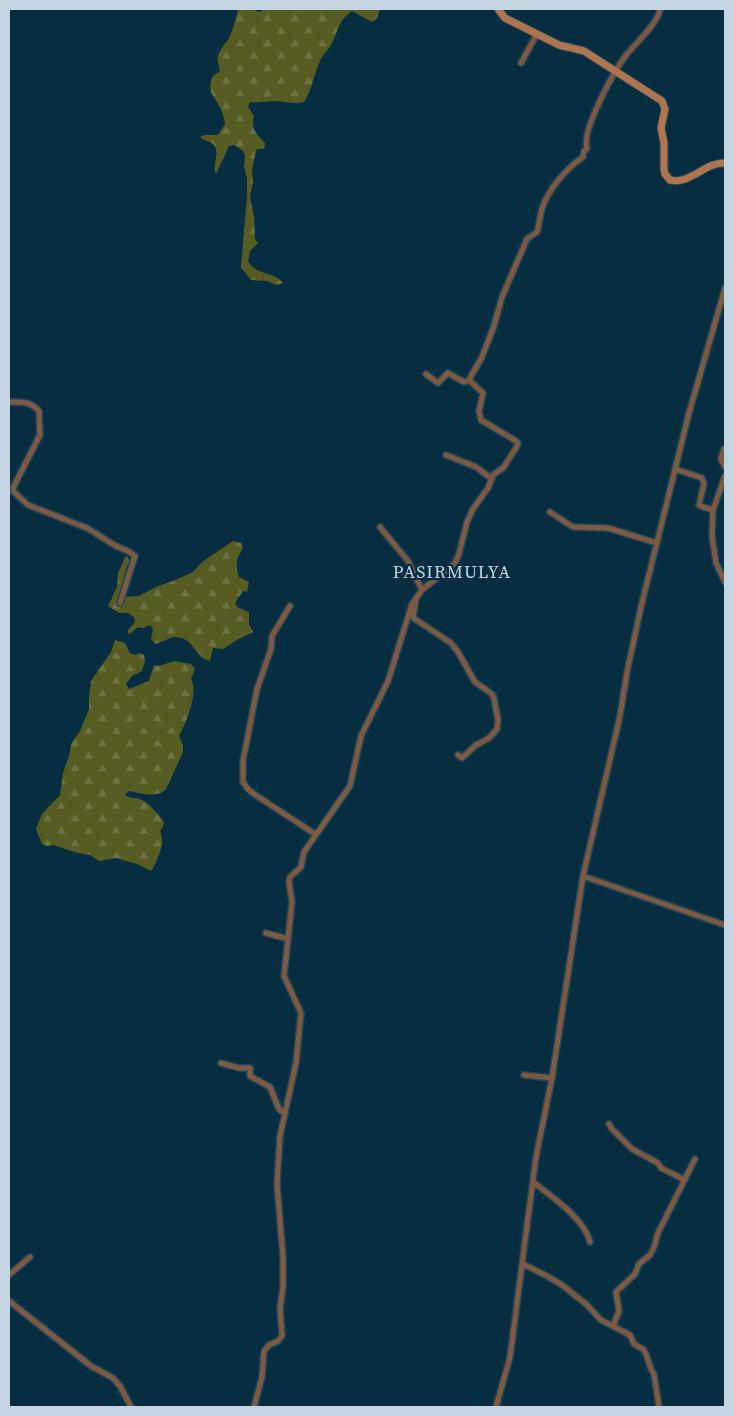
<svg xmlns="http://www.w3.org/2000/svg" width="734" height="1416" font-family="'Source Serif 4',serif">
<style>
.forest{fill:url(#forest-firs)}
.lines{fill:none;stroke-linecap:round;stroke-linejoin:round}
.street-casing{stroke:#24485a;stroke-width:8}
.secondary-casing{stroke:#24485a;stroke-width:9}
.street{stroke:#7f5a42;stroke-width:5}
.secondary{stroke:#af754e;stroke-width:7}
.labels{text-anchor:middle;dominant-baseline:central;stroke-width:4.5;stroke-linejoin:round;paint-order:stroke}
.quarter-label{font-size:18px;letter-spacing:1px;fill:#c3d6e2;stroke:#062d40}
</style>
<defs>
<pattern id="forest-firs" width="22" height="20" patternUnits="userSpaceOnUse" patternTransform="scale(1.25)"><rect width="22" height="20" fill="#565c22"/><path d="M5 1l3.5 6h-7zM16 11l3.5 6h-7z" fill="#6d7342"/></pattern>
</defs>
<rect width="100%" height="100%" fill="#062d40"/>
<path class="forest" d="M238 9H253L259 12 266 9H380L377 18 372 22 352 11C338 21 339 29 332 43 329 49 324 53 321 59 314 73 313 88 304 102 294 105 285 101 275 101 266 101 259 103 250 102L248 107 254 116C250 128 257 135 265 143L264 149H258L256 151 252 170 253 181 250 197 254 217 255 239 258 243 250 251 248 261C256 276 274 271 283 283L277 285 267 281 251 280 241 267 247 195V178L244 167 245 156 243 151 234 145 229 146 216 174C212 165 220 153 214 145 211 141 204 141 200 137L204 135H218L225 124C224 117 222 110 218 104 211 92 208 92 212 77L220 71C220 66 216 61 218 56 220 48 227 43 230 36 234 27 236 18 238 9Z
M233 541 241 543 243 548C236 559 235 565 239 577L249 582 247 592 243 591 235 603 237 607 249 612V624L253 632 237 640 223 649 213 648 210 661C208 660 205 660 203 658 194 651 190 636 174 637 169 638 162 642 155 644L151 639 153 629 150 625 143 628 138 627 130 634 128 633V630L135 622 134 617 128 613H119L108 606 117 587 118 573 125 557 127 556 130 561 126 568 120 595 122 597 139 596 158 586 173 581 193 572 202 562Z
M115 640 125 643 130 653 135 655 140 653 144 655 145 661 142 671 132 676 126 684 129 689 149 681 154 665 159 666 174 661 191 664 195 669 191 679C199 693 186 722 179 736L183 746V752L166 789C157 799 140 793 129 791L125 795C130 799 134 797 140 799 150 804 158 814 164 822L163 827 160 831C161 835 163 840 162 844 161 850 155 867 151 871L137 864 116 858 99 861 90 855 78 853 53 845 47 846 42 844 36 829 42 814 60 795 63 773 69 756 71 744 80 731 89 709V698L91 681 111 652Z"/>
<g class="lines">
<defs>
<path id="street" d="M521 63 537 34
M426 374 438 383 448 373 464 382 470 380
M9 402C21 402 30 401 39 411L40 435 13 488 14 492 28 505 87 528 116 546 128 551 135 556 120 603
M724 449 721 459 725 467
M446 455 476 467 492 479
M675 469 702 478 704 484 699 505 703 507 713 510
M725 476 713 510 712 536 716 563 725 582
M550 512 573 527 608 528 657 543
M380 527 408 561 422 590
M416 599 413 617 415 619 451 643 458 652 475 682 492 694 494 698 498 720 497 729 489 738 476 745 462 758 458 755
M290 606 272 636 271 649 257 689 243 761V782L248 789 254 794 315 834
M583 876 725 925
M266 933 288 939
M221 1063 239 1068H250V1076L270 1087 279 1109 284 1113
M524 1075 552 1078
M609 1124 612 1129 632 1149 658 1163 661 1168 685 1180
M533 1182C551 1196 585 1219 590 1242
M523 1264 547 1276 562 1285 586 1304 601 1320 630 1335 634 1344 643 1349 646 1354 651 1369 654 1374 659 1407
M9 1275 30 1257
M9 1301 91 1366 113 1378 120 1386 131 1407
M613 1326 619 1311 616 1292 635 1274 639 1264 650 1255 655 1245 657 1235 695 1159
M254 1407 262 1377 264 1351 269 1345 278 1341 282 1336 280 1308 283 1287V1257L277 1184 280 1136 296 1063 301 1013 284 976 292 902 289 882 290 877 301 867 304 852 350 786 361 736 388 681 412 604 422 590 455 563 459 554 467 522 473 509 488 488 493 475 504 467 517 446 518 443 516 441 481 420 479 411 483 393 470 381V378L482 357 494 326 502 297 527 239 537 232C539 225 540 216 542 209 548 189 567 168 583 157L584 151 587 148C581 131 615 69 627 54 636 43 659 22 660 9
M496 1407 510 1357 536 1157 552 1078 583 876 620 716 627 672 641 607 689 413 725 288"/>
<path id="secondary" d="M498 9 505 18 559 45 584 51 662 101 665 109 661 128 664 143V169L665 174 670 180C690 185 705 162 725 163"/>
</defs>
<use href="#street" class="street-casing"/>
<use href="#secondary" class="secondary-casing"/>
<use href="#street" class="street"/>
<use href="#secondary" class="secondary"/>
</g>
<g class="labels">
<g class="quarter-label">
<text x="452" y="571">PASIRMULYA</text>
</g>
</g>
<rect width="734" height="1416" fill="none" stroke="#c3d6e2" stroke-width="20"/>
</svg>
